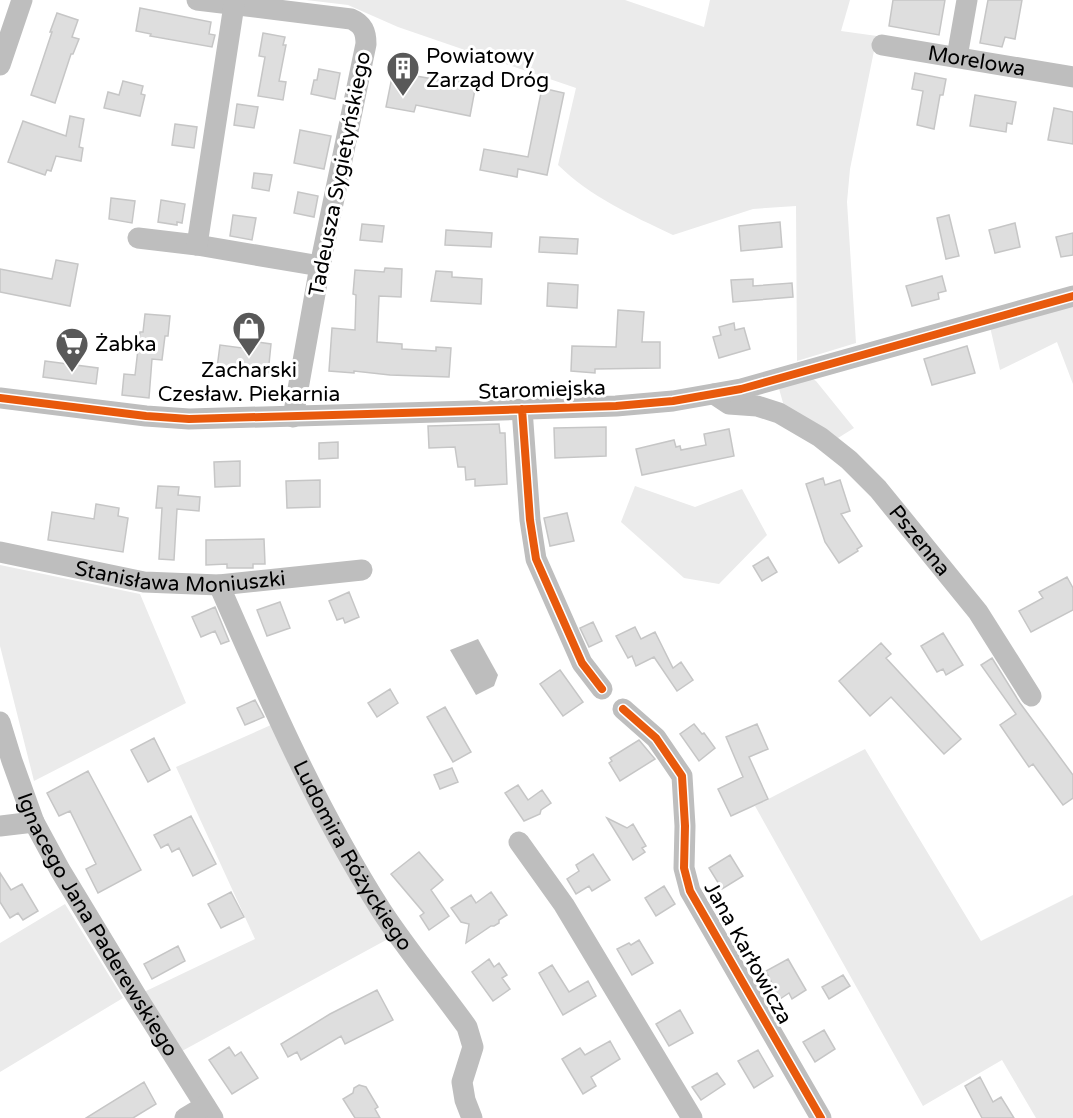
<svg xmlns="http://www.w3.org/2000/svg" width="1073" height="1118" font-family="'Varela Round',sans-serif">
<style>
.green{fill:#ebebeb}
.water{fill:#bdbdbd}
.building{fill:#dedede;stroke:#c6c6c6;stroke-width:1.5}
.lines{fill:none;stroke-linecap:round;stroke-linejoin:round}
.minor{stroke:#bebebe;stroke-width:21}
.cycleway-casing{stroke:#fff;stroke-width:11}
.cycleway{stroke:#e8590c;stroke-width:8}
.labels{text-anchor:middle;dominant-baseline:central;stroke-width:6;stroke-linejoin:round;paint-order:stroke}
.poi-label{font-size:21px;fill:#000;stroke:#fff;text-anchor:start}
.street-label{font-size:21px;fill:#000;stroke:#fff}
</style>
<rect width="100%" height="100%" fill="#fff"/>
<path class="green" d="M306 0H625L704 27 710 0H850L841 31 877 36 850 169 847 202 856 343 797 361 796 206 753 209 673 235C631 215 591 197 558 165L576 88 398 27 348 5Z
M1073 304V384L1057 342 1000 370 990 327Z
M808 376 816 381 854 428 838 438 785 410 778 385Z
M635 486 695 507 742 489 767 535 719 584 684 578 621 522Z
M0 565 140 594 186 703 34 781 0 646Z
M271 725 388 939 182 1051 144 992 255 939 176 767Z
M865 749 981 941 1073 895V1118H1036L1002 1060 923 1106 755 806Z
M65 904 123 998 0 1072V943Z"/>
<path class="water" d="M478 639 498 675 494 686 476 695 450 650Z"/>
<path class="building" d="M893 0H945L939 35 889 26Z
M988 0H1022L1015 39 1005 37 1002 47 980 43Z
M140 8 211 22 209 34 215 35 212 47 150 36 151 34 136 31Z
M57 13 78 20 72 37 79 39 73 54H71L55 103 31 95 52 32H50Z
M263 33 285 37 283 45H286L279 81 286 82 283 100 258 96 265 57 259 56Z
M319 69 340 73 335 99 311 94 314 80H317Z
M393 72 445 81V78L476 84 470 116 416 105 414 112 386 107Z
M915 73 946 79 943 95H940L934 129 917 125 923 91 912 89Z
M123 81 143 86 141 94 145 95 140 116 104 108 108 92 119 95Z
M542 88 564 93 547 175 518 169 517 177 480 170 484 149 528 157Z
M975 95 1016 102 1012 124 1007 123 1006 132 970 126Z
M237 104 258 107 254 128 234 125Z
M1054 108 1073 112V144L1048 140Z
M70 116 84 119 79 147 83 148 81 161 56 156 51 171 47 170 45 175 8 162 23 121 66 136Z
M175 124 197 127 194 148 172 145Z
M300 130 331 136 324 169 294 163Z
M254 173 272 175 269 191 252 188Z
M298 192 318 196 314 217 294 213Z
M111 198 135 201 132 223 109 219Z
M161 200 185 204 182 223 177 222V225L158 222Z
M233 215 256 218 252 240 230 236Z
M949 215 959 256 946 259 937 218Z
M780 222 782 247 741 251 739 226Z
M1015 223 1020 247 995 253 989 230Z
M362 224 384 226 382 242 360 240Z
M446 230 492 233 491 247 445 245Z
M1073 233V255L1061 257 1056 237Z
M540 237 578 239 577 254 539 252Z
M56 260 78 264 70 306 0 292V269L52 279Z
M385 268 402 269 401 297 379 296 377 342 402 344V349L436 351V347L451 348 449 377 390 375 354 371V373L329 371 332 328 355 330 356 295 353 294 355 270 384 272Z
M436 271 452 272V277L482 279 481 304 431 301Z
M942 276 946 291 938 293 939 299 912 306 906 286Z
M753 279V286L792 283 793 297 733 302 731 280Z
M548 283 578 285 577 308 547 306Z
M618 310 644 312 642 342H660V368L595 369V373L571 371 572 346 616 347Z
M145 314 170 316 168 336H165L162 360 152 359 149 398 122 395 124 374 135 375 140 332H143Z
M734 323 735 330 744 328 750 349 719 358 713 337 721 335 719 327Z
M243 340 271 344 268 374 217 368 220 345 242 348Z
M967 346 975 373 932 385 924 359Z
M45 361 98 368 96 384 43 377Z
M499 424 500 433H505L507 484 475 486V479L466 480 465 467H458L455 447 429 448 428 426Z
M606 427V456L555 458 554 428Z
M729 429 734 456 642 475 636 449 674 440 676 447 680 446 681 450 706 445 704 434Z
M338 442V458L319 459V443Z
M240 461V486L215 487 214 462Z
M823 478 825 485 840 480 850 511 841 514 862 546 857 549 858 551 839 563 825 542 806 484Z
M320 480V507L287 508 286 481Z
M158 486 179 487 178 495 200 497 199 511 177 509 174 560 159 559 162 508H156Z
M96 504 119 508 118 516 128 518 123 552 48 540 52 512 94 519Z
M567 513 574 541 550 546 544 518Z
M264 539 265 564H253V568H227V564L206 565V540Z
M768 557 777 572 762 581 753 566Z
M1067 577 1073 588V610L1031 632 1019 611 1043 598 1039 592Z
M349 592 359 617 345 623 343 618 337 620 329 601Z
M280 602 290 628 267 636 257 610Z
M215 607 229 641 221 644 215 631 201 637 192 617Z
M593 622 602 641 589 647 580 628Z
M635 627 641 639 655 632 673 668 681 662 693 680 677 691 654 657 636 666 632 656 628 658 616 636Z
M943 633 963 665 946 675 943 669 937 672 921 646Z
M881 643 891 654 886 658 961 739 944 754 891 697 870 716 839 681Z
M992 658 1020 703 1073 775V798L1063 805 1033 764 1029 767 1000 725 1016 714 981 665Z
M560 670 583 702 563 716 540 684Z
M390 689 398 703 377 717 368 703Z
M255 700 264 717 245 725 237 708Z
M445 707 471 752 453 762 427 717Z
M694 724 702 734 704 733 715 748 699 761 680 734Z
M757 724 768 749 749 757 768 799 731 816 718 789 743 777 726 737Z
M154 738 170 770 148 782 131 750Z
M639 740 655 759 620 781 609 763 612 761 610 758Z
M452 768 458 782 440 789 434 775Z
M88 771 141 870 98 893 86 869 96 864 70 811 59 816 47 793Z
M518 785 528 800 542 790 551 803 541 810 540 814 524 821 505 793Z
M191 816 216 864 193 876 179 848 172 852 168 844 161 848 154 835Z
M607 818 627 828 633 824 646 846 642 848 645 852 633 860Z
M419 852 443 880 431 890 449 916 429 930 420 916 424 913 391 874Z
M593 854 610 880 592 891 589 886 576 894 567 879 579 871 576 865Z
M730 855 743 876 722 889 709 868Z
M0 873 11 890 22 884 38 911 23 920 18 913 10 918 0 902Z
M664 886 675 904 656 916 645 898Z
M231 892 244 917 221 928 208 904Z
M491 892 507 915 499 920V923L494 926H491L466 943 469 924 461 922 451 908 471 895 476 903Z
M639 940 653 963 632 975 617 949 629 943 631 945Z
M178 946 185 961 152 979 144 964Z
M489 959 494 967 499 963 507 975 502 978 510 989 493 1001 472 972Z
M788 959 806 990 792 999 789 993 780 999 766 971Z
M552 965 569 992 588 981 596 996 563 1015 539 973Z
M843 975 850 986 829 999 822 987Z
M377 990 393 1020 345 1044 341 1036 301 1060 297 1052 288 1057 281 1044 330 1014Z
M680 1010 693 1033 669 1046 656 1024Z
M824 1030 835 1049 815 1062 803 1042Z
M610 1041 620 1059 591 1077 596 1086 583 1094 562 1059 580 1048 585 1055Z
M229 1047 235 1056 241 1052 258 1078 232 1094 209 1060Z
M758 1050 773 1076 754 1088 738 1061Z
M717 1073 725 1084 701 1100 692 1087Z
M980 1077 993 1102 1001 1097 1014 1118H982L965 1086Z
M144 1082 156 1104 133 1118H86Z
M359 1085 366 1087 378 1107 375 1109 380 1118H355L343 1099 353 1093 354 1088Z"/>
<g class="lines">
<g class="minor">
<path d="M197 0 351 19C363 24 366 32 366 44L320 266 293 417"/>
<path id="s1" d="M882 45 1073 77"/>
<path d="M957 57 967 0"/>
<path d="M0 65 22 0"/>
<path d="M138 238 197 245 320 266"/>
<path d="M197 245 234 5"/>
<path id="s2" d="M714 394 729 404 757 406 779 413 820 437 849 460 878 489 978 612 1031 696"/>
<path d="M0 398 146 416 189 419 472 411 616 406 673 401 741 389 1073 296"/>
<path d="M522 409 530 520 536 559 582 663 602 689"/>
<path id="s3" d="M0 552 144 582 219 585 362 570"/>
<path id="s4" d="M219 585C268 697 315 806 381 910 407 950 439 988 467 1027L473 1047 462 1082 465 1100 472 1118"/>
<path d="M623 709 656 738 682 776 685 826 684 868 690 891 821 1118"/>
<path id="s5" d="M0 722 12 761 34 822 60 870 135 994 213 1118"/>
<path d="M0 826 34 822"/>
<path d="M519 842 564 905 692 1118"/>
<path d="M185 1118 205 1106"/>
</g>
<defs>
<path id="cycleway" d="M0 398 146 416 189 419 472 411 616 406 673 401 741 389 1073 296
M522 409 530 520 536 559 582 663 602 689
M623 709 656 738 682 776 685 826 684 868 690 891 821 1118"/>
</defs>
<use href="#cycleway" class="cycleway-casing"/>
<use href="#cycleway" class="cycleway"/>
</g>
<defs>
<symbol id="building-pin" viewBox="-11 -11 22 30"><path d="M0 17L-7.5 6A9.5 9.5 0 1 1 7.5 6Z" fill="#595959" stroke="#fff"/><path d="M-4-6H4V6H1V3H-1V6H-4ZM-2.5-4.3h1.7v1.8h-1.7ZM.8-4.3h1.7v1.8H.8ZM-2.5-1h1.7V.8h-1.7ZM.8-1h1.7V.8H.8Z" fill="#fff"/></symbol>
<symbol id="shop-pin" viewBox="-11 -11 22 30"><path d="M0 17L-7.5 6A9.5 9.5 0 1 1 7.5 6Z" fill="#595959" stroke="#fff"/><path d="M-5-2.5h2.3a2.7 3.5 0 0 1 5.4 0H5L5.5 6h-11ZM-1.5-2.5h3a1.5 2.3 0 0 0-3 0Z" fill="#fff"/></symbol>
<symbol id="supermarket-pin" viewBox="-11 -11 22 30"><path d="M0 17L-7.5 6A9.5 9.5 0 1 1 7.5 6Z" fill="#595959" stroke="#fff"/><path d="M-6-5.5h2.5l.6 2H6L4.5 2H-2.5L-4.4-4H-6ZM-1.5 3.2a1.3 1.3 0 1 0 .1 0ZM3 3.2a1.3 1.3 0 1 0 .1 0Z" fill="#fff"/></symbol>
</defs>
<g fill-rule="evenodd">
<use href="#building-pin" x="384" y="49" width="38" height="52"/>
<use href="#shop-pin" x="230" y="309" width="38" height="52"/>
<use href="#supermarket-pin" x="53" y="325" width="38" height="52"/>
</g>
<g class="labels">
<g class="poi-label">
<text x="426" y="56">Powiatowy<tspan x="426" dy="24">Zarząd Dróg</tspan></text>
<text x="95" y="344">Żabka</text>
<text x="249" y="370" text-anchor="middle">Zacharski<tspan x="249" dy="24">Czesław. Piekarnia</tspan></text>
</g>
<g class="street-label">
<text stroke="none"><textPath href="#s1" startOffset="96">Morelowa</textPath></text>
<text transform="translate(340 174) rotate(-79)">Tadeusza Sygietyńskiego</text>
<text transform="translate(542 390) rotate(-2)">Staromiejska</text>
<text stroke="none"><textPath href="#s2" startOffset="261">Pszenna</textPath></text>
<text stroke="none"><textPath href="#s3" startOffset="183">Stanisława Moniuszki</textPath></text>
<text stroke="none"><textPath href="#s4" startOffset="302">Ludomira Różyckiego</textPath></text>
<text stroke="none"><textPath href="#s5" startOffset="226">Ignacego Jana Paderewskiego</textPath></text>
<text transform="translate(748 953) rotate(61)">Jana Karłowicza</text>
</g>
</g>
</svg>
